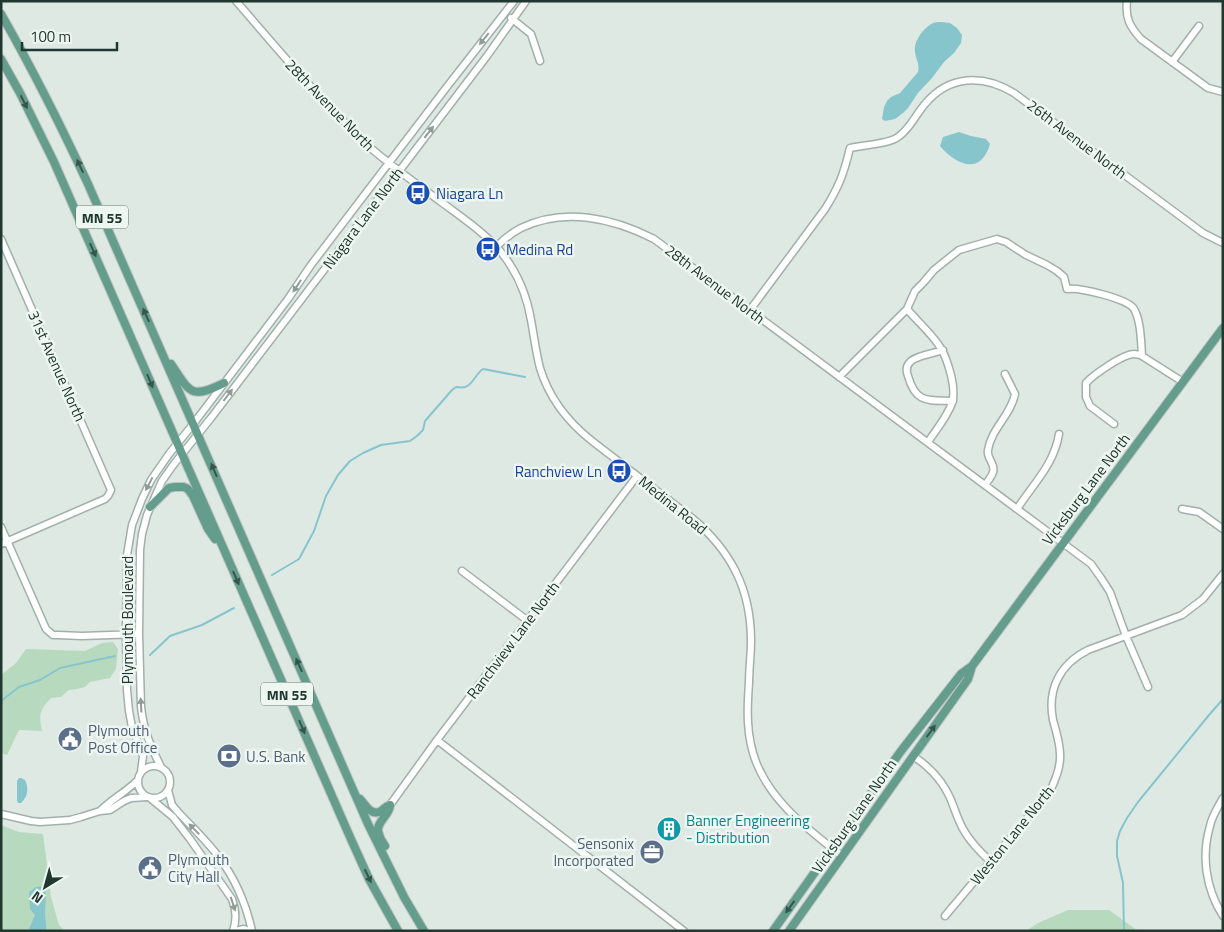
<svg xmlns="http://www.w3.org/2000/svg" width="1224" height="932" font-family="'Titillium Web',sans-serif">
<style>
.green{fill:#b7dabf}
.water{fill:#87c5cd}
.lines{fill:none;stroke-linecap:round;stroke-linejoin:round}
.stream{stroke:#87c5cd;stroke-width:2}
.minor-casing{stroke:#a1b0aa;stroke-width:9}
.major-casing{stroke:#bcc3c1;stroke-width:10}
.minor{stroke:#fff;stroke-width:6}
.major{stroke:#649d8c;stroke-width:8}
.oneway{fill:#909c98}
.oneway2{fill:#34564c}
.labels{text-anchor:middle;dominant-baseline:central;stroke-width:5;stroke-linejoin:round;paint-order:stroke}
.shield{fill:#eef6f2;stroke:#5e716a;stroke-width:1}
.shield-label{font-size:14px;font-weight:bold;fill:#203830}
.street-label{font-size:15px;fill:#203830;stroke:#eef6f2}
.transit-label{font-size:15px;fill:#164399;stroke:#eef6f2;text-anchor:start}
.service-label{font-size:15px;fill:#4e5e75;stroke:#eef6f2;text-anchor:start}
.culture-label{font-size:15px;fill:#0d838f;stroke:#eef6f2;text-anchor:start}
</style>
<rect width="100%" height="100%" fill="#dee9e4"/>
<path class="green" d="M113 642 118 649 116 669 110 678 90 682 85 687 77 689 69 690 61 697 51 698C39 711 39 714 42 731L19 730 7 755 1 753V675L16 663 26 649 85 651 102 643Z
M1 825 19 832 43 834 51 897 59 925 65 931H1Z
M1068 910H1109L1138 931H1026L1038 923Z"/>
<path class="water" d="M941 22 950 23 957 28 962 35 961 43 954 53 944 62 932 78 918 93 908 108 903 113 895 119 885 121 882 119 884 107 887 101 891 97 900 93 918 72C920 64 916 60 915 52 913 42 923 28 933 23 936 22 938 22 941 22Z
M959 132 971 136 986 139 990 144C981 176 956 165 940 146L943 137Z
M19 778H21L25 780C29 788 28 797 21 803H18L17 801V781Z
M44 886C47 895 45 904 45 913 45 919 47 925 46 931H28L35 915 30 909 29 892 36 887Z"/>
<g class="lines">
<path class="stream" d="M272 575 299 559 314 531 326 496 338 475 350 461 363 453 381 445 410 441 417 436 423 430 425 421 452 390 456 387C459 387 462 388 465 387 473 385 476 373 483 369L525 377
M150 655 170 636 202 625 234 608
M1 701 19 687 40 680 60 668 115 656
M1124 931 1123 883 1117 856V841L1120 831 1127 818 1138 802 1209 715 1223 699"/>
<defs>
<path id="minor" d="M236 1C271 41 304 82 342 119 347 125 351 131 357 136 383 160 412 181 440 201 461 217 484 232 501 252 517 272 527 296 531 320 534 336 536 353 540 368 549 398 568 422 592 441L692 518C731 551 751 589 751 641 751 655 749 669 749 683 747 709 746 736 756 762 772 803 809 830 842 856
M1127 1C1125 18 1130 27 1141 39L1208 88 1223 92
M511 18 531 34 540 61
M1172 62 1199 26
M1 239 111 490 108 496 105 499 1 544
M496 247C503 240 511 233 521 228 564 207 613 218 654 239L1091 564 1101 578 1110 592 1126 636 1148 687
M907 309C917 321 929 331 938 344 947 356 957 388 952 403 947 417 936 430 928 442
M750 310 825 209C839 187 844 173 850 148 862 145 889 144 898 137 910 129 916 114 925 104 949 75 983 74 1014 93L1203 233 1223 243
M943 350C935 353 915 356 910 362 906 366 906 371 908 376 916 404 928 400 953 401
M839 377 907 309 915 291 923 283 934 270 959 250 997 239 1006 242 1026 255 1047 265 1057 271 1064 277 1067 289C1079 287 1129 299 1134 309 1141 321 1141 342 1142 356L1183 382
M1114 424 1090 406 1086 397V383C1093 375 1123 354 1134 354 1135 354 1141 355 1142 356
M985 485C988 481 992 476 993 472 996 464 986 458 988 450 991 429 1011 415 1015 394L1005 374
M1017 509C1033 484 1054 465 1059 434
M1182 509 1199 512 1223 529
M1 527 46 629 53 635H58L82 636 139 634
M462 571 528 621
M437 740 684 931
M913 756C930 767 943 781 951 800 955 810 958 820 963 829 970 842 980 852 991 862
M138 782a16 16 0 1 1 32 0a16 16 0 1 1-32 0Z
M161 767C150 745 144 732 141 707L139 634 140 550 142 534 147 515 162 481 174 464 211 418 487 56 526 1
M141 772 143 756 132 727 129 711 127 690 126 634 127 555 132 525 142 499 151 480 169 454 194 423 288 299 311 265 446 88 514 1
M168 790 172 805 178 812C191 826 206 840 218 856 235 878 246 904 252 931
M150 798 173 817 190 839 232 899C236 910 237 919 233 931
M1223 798C1218 807 1212 816 1210 826 1201 857 1206 889 1223 916
M390 805 437 740 637 476
M100 811C112 799 126 792 138 780
M1 814 31 821 40 822 70 820 81 817 100 811 110 810 124 801 131 798 147 797
M945 916 1050 791C1056 779 1061 767 1060 754 1060 743 1056 731 1053 720 1047 689 1060 664 1088 650L1182 615 1203 599 1223 574
M235 931 244 929 249 931"/>
<path id="major" d="M1 14C33 70 61 126 88 184L368 824 404 897 424 931
M1 59 20 93 54 162 350 837 369 879 398 931
M171 364C190 392 190 400 224 383
M150 507 169 488 175 487H184L188 489 193 496 208 529 215 539
M360 799C365 804 370 815 379 812 385 810 383 807 390 805
M385 846C382 842 379 836 378 831 377 821 390 815 390 805
M773 931 901 751 961 674 972 666
M789 931 968 679 972 666 1223 328"/>
</defs>
<use href="#minor" class="minor-casing"/>
<use href="#major" class="major-casing"/>
<use href="#minor" class="minor"/>
<use href="#major" class="major"/>
</g>
<defs><path id="oneway-solid" d="M-6-.8H1V-3.2L6.5 0L1 3.2V.8H-6Z" transform="scale(1.25)"/></defs>
<g class="oneway">
<use href="#oneway-solid" transform="translate(484 39) rotate(129)"/>
<use href="#oneway-solid" transform="translate(429 132) rotate(-52)"/>
<use href="#oneway-solid" transform="translate(297 286) rotate(123)"/>
<use href="#oneway-solid" transform="translate(228 395) rotate(-53)"/>
<use href="#oneway-solid" transform="translate(149 484) rotate(118)"/>
<use href="#oneway-solid" transform="translate(141 705) rotate(-93)"/>
<use href="#oneway-solid" transform="translate(194 829) rotate(-134)"/>
<use href="#oneway-solid" transform="translate(233 904) rotate(72)"/>
</g>
<g class="oneway2">
<use href="#oneway-solid" transform="translate(24 102) rotate(64)"/>
<use href="#oneway-solid" transform="translate(80 166) rotate(-115)"/>
<use href="#oneway-solid" transform="translate(93 250) rotate(66)"/>
<use href="#oneway-solid" transform="translate(146 315) rotate(-114)"/>
<use href="#oneway-solid" transform="translate(150 381) rotate(67)"/>
<use href="#oneway-solid" transform="translate(214 470) rotate(-113)"/>
<use href="#oneway-solid" transform="translate(236 578) rotate(66)"/>
<use href="#oneway-solid" transform="translate(299 665) rotate(-114)"/>
<use href="#oneway-solid" transform="translate(302 727) rotate(67)"/>
<use href="#oneway-solid" transform="translate(931 731) rotate(-54)"/>
<use href="#oneway-solid" transform="translate(368 876) rotate(64)"/>
<use href="#oneway-solid" transform="translate(790 907) rotate(126)"/>
</g>
<defs>
<symbol id="bus-disc" viewBox="-11 -11 22 22"><circle r="9.5" fill="#1a4fb4" stroke="#eef6f2"/><path d="M-5-6H5V4H4V6H2V4H-2V6H-4V4H-5ZM-3.5-4V0h7V-4ZM-3.5 1.2v1.5H-2V1.2ZM2 1.2v1.5H3.5V1.2Z" fill="#fff"/></symbol>
<symbol id="civic-disc" viewBox="-11 -11 22 22"><circle r="9.5" fill="#5c6f8a" stroke="#eef6f2"/><path d="M-.6-6.5H3V-4.5H.6V-3L4-1V1h2V6H-6V1h2V-1L-.6-3ZM-1.2 2.5V6h2.4V2.5Z" fill="#fff"/></symbol>
<symbol id="bank-disc" viewBox="-11 -11 22 22"><circle r="9.5" fill="#5c6f8a" stroke="#eef6f2"/><path d="M-6-4H6V4H-6ZM0-2.3a2.3 2.3 0 1 0 0 4.6a2.3 2.3 0 1 0 0-4.6Z" fill="#fff"/></symbol>
<symbol id="building-disc" viewBox="-11 -11 22 22"><circle r="9.5" fill="#0f9aa8" stroke="#eef6f2"/><path d="M-4-6H4V6H1V3H-1V6H-4ZM-2.5-4.3h1.7v1.8h-1.7ZM.8-4.3h1.7v1.8H.8ZM-2.5-1h1.7V.8h-1.7ZM.8-1h1.7V.8H.8Z" fill="#fff"/></symbol>
<symbol id="office-disc" viewBox="-11 -11 22 22"><circle r="9.5" fill="#5c6f8a" stroke="#eef6f2"/><path d="M-6-3h4V-5.5h4V-3h4V5H-6ZM-1-4.5V-3h2v-1.5ZM-6 0V1H6V0Z" fill="#fff"/></symbol>
</defs>
<g fill-rule="evenodd">
<use href="#bus-disc" x="404" y="179" width="28" height="28"/>
<use href="#bus-disc" x="474" y="235" width="28" height="28"/>
<use href="#bus-disc" x="605" y="457" width="28" height="28"/>
<use href="#civic-disc" x="56" y="725" width="28" height="28"/>
<use href="#bank-disc" x="215" y="742" width="28" height="28"/>
<use href="#building-disc" x="655" y="815" width="28" height="28"/>
<use href="#office-disc" x="638" y="838" width="28" height="28"/>
<use href="#civic-disc" x="136" y="854" width="28" height="28"/>
</g>
<g class="labels">
<g class="shield">
<rect x="76" y="205.5" width="52" height="23" rx="4"/>
<rect x="261" y="682.5" width="52" height="23" rx="4"/>
</g>
<g class="shield-label">
<text x="102" y="217">MN 55</text>
<text x="287" y="694">MN 55</text>
</g>
<g class="street-label">
<text transform="translate(330 105) rotate(46)">28th Avenue North</text>
<text transform="translate(1077 139) rotate(37)">26th Avenue North</text>
<text transform="translate(363 218) rotate(-53)">Niagara Lane North</text>
<text transform="translate(715 284) rotate(37)">28th Avenue North</text>
<text transform="translate(57 366) rotate(66)">31st Avenue North</text>
<text transform="translate(1086 489) rotate(-53)">Vicksburg Lane North</text>
<text transform="translate(673 505) rotate(39)">Medina Road</text>
<text transform="translate(127 620) rotate(-90)">Plymouth Boulevard</text>
<text transform="translate(513 640) rotate(-53)">Ranchview Lane North</text>
<text transform="translate(854 816) rotate(-55)">Vicksburg Lane North</text>
<text transform="translate(1012 835) rotate(-51)">Weston Lane North</text>
</g>
<g class="transit-label">
<text x="436" y="193">Niagara Ln</text>
<text x="506" y="249">Medina Rd</text>
<text x="602" y="471" text-anchor="end">Ranchview Ln</text>
</g>
<g class="service-label">
<text x="88" y="730">Plymouth<tspan x="88" dy="17">Post Office</tspan></text>
<text x="246" y="756">U.S. Bank</text>
<text x="634" y="843" text-anchor="end">Sensonix<tspan x="634" dy="17">Incorporated</tspan></text>
<text x="168" y="859">Plymouth<tspan x="168" dy="17">City Hall</tspan></text>
</g>
<g class="culture-label">
<text x="686" y="820">Banner Engineering<tspan x="686" dy="17">- Distribution</tspan></text>
</g>
</g>
<rect width="1224" height="932" fill="none" stroke="#203830" stroke-width="5"/>
<g transform="translate(45 887) rotate(217)" stroke="#eef6f2" stroke-width="4" paint-order="stroke">
<path d="M0-4L9 19L0 12L-9 19Z" fill="#203830"/>
<text y="-8" font-size="14" font-weight="bold" text-anchor="middle" fill="#203830">N</text>
</g>
<path d="M22 42v8h95v-8" fill="none" stroke="#203830" stroke-width="2.5"/>
<text x="30" y="42" font-size="15" fill="#203830" stroke="#eef6f2" stroke-width="4" paint-order="stroke">100 m</text>
</svg>
